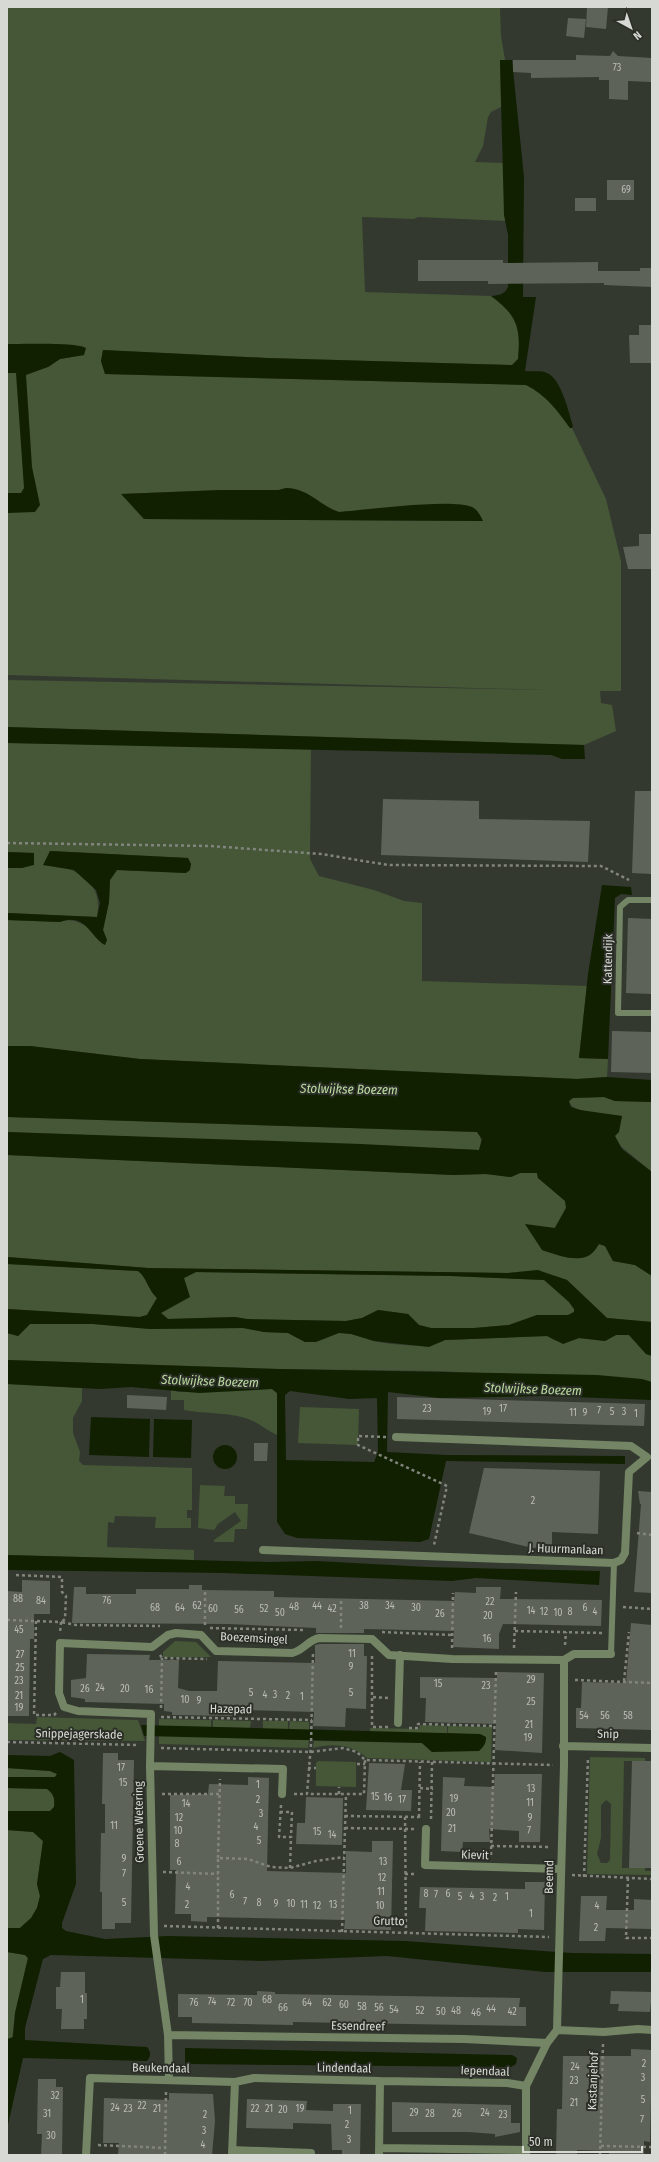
<svg xmlns="http://www.w3.org/2000/svg" width="659" height="2162" font-family="'Fira Sans Condensed',sans-serif">
<style>
.green{fill:#455736;fill-rule:evenodd}
.water{fill:#112001;fill-rule:evenodd}
.building{fill:#5e635a}
.lines{fill:none;stroke-linecap:round;stroke-linejoin:round}
.path{stroke:#81857d;stroke-width:2.5;stroke-dasharray:3 3;stroke-linecap:butt}
.lane{stroke:#738564;stroke-width:6}
.street{stroke:#738564;stroke-width:8}
.labels{text-anchor:middle;dominant-baseline:central;stroke-width:4;stroke-linejoin:round;paint-order:stroke}
.number-label{font-size:10px;fill:#b9bcb6}
.street-label{font-size:12px;fill:#d7dad4;stroke:#2a2e26}
.water-label{font-size:13px;font-style:italic;fill:#bcdda1;stroke:#2a2e26}
</style>
<rect width="100%" height="100%" fill="#343930"/>
<path class="green" d="M7 7H500L501 36 505 60H500L501 107 491 112 488 117 483 146 475 162 503 163 506 221 418 217 414 219 362 217 365 292 491 296C517 315 521 327 518 359L512 365 267 358 103 350 101 361 105 374 526 385C545 394 558 411 570 428H572L606 499 621 561V691H600L601 703 612 705 616 731 584 745 7 727V680L549 690 7 675ZM23 344 69 345 84 355 60 359 48 367ZM286 488C308 488 320 506 339 512L427 505H462L483 521 144 519 122 494 221 490H279Z
M7 743 311 748 310 859 319 876 374 890 404 901 422 903V981L587 986 579 1058 608 1059 607 1077 577 1079 140 1059 30 1046H7V920L60 922C78 915 92 932 107 940L103 930 109 902 110 880 117 870 186 873 191 864 188 858 50 851 44 865C53 866 67 867 74 871 94 882 101 895 97 917L7 913V868H22L34 864V853L7 852Z
M604 1097 615 1101 652 1102V1172L618 1144 615 1136 622 1116C611 1114 569 1113 569 1101L572 1098Z
M7 1117 477 1132C482 1139 482 1142 479 1150L7 1132Z
M7 1155 453 1175 486 1174 511 1177 520 1173H537L538 1178 566 1201V1208L542 1250C555 1254 579 1264 591 1254 594 1252 597 1247 599 1244L605 1246 613 1261 635 1265 652 1276V1322L607 1318 567 1280 538 1270 508 1273 148 1268 7 1257Z
M7 1264 138 1271C148 1278 148 1290 157 1298L147 1315 140 1317 7 1309Z
M196 1272 451 1276 545 1280 569 1302 574 1309V1312L568 1315H537L509 1325 474 1328H431L419 1325 408 1314 378 1310 362 1318 346 1321 247 1319 235 1317 168 1319 161 1313 166 1309 185 1285 184 1278Z
M30 1324H93L150 1329 243 1328 264 1332 288 1333 305 1342C316 1339 330 1332 341 1333 353 1333 363 1338 374 1341 393 1345 428 1349 445 1340L547 1336 556 1341H571L579 1338 605 1341 616 1335H629L646 1354 652 1356V1382L438 1371 279 1369 7 1360V1333L18 1336Z
M7 1384 82 1388V1401L73 1418V1433L80 1452 79 1461 83 1465 192 1468V1510H187V1518H191V1528H155L156 1517 115 1516 114 1523 108 1522 107 1547 194 1550V1560L7 1555Z
M171 1389 178 1392 272 1389 277 1393V1435C268 1431 261 1425 253 1421 234 1412 205 1414 184 1410V1400H171Z
M300 1407 359 1409 358 1445 298 1443Z
M200 1485 225 1486 224 1496H235V1504H248L247 1529H235L234 1542H214V1540L241 1521 235 1512 218 1524 214 1530 198 1528Z
M175 1641 196 1642 211 1657H163V1652Z
M37 1717 138 1720 145 1741 7 1740V1723L36 1724Z
M159 1719 211 1720V1727L159 1726Z
M213 1720 251 1721 250 1728 213 1727Z
M263 1721H288V1730L263 1729Z
M290 1721 309 1722V1731L289 1730Z
M420 1725 447 1726V1734L370 1732V1728L419 1729Z
M448 1726 492 1727 491 1762 367 1758C352 1744 333 1743 313 1748L314 1741 422 1743 432 1752 484 1735 448 1733Z
M159 1735 309 1740 308 1748 159 1744Z
M590 1757 645 1758V1761H624L622 1868H645V1871H652V1875L587 1874ZM606 1800 611 1804 610 1860 607 1863H601L597 1854 601 1838V1805Z
M318 1761 356 1762V1787L316 1786V1763Z
M7 1768 50 1771 57 1774 55 1777H7Z
M7 1788 47 1789C54 1794 55 1799 54 1807L50 1811H7Z
M7 1830 33 1832 43 1841 37 1884 40 1896 37 1908 31 1918 20 1928H7Z
M7 1952 25 1955 28 1958 15 2013 12 2039H7Z"/>
<path class="water" d="M500 60H512L524 177 523 297H536L525 371C532 372 541 370 547 373 561 378 569 413 573 426L572 428H570C558 411 545 394 526 385L105 374 101 361 103 350 267 358 512 365 518 359C521 327 517 315 491 296 499 295 504 295 508 287V235L504 215Z
M7 344C21 344 77 342 86 348L84 355 60 359 48 367 26 375 32 467 40 505 35 512 7 513V493H21L24 488 16 373H7Z
M286 488C308 488 320 506 339 512 365 510 452 498 472 507 477 509 481 516 483 521L144 519 121 494 221 490H279Z
M7 727 584 745 585 759H562L551 755 7 743Z
M50 851 188 858 191 864 190 870 186 873 117 870 110 880 109 902 103 930 107 940 105 945C90 937 86 912 60 922L7 920V913L97 917 100 903 96 890 74 870 43 865Z
M7 852 34 853V865L22 868H7Z
M602 885 631 887 632 895 621 894 615 898 608 1059 579 1058 588 974Z
M7 1046H30L140 1059 577 1079 607 1077 652 1080V1102L615 1101 604 1097 573 1098 569 1101 571 1107 580 1110 622 1116 619 1132 615 1136 622 1149 652 1172V1276L635 1265 613 1261 605 1246 599 1244C597 1247 594 1252 591 1254 579 1264 555 1254 542 1250L525 1224 555 1228 566 1208 565 1201 538 1178 537 1173H520L511 1177 486 1174 453 1175 7 1155V1132L361 1144 479 1150 482 1139 477 1132 7 1117Z
M7 1257 148 1268 508 1273 538 1270 543 1272 567 1280 607 1318 652 1322V1356L646 1354 629 1335H616L605 1341 579 1338 563 1344 547 1336 445 1340 429 1347 374 1341 351 1334 339 1333 316 1342H305L288 1333 264 1332 243 1328 150 1329 93 1324H30L18 1336 7 1333V1309L140 1317 147 1315 157 1298C148 1290 147 1278 138 1271L7 1264ZM196 1272 451 1276 544 1280 569 1302 574 1309V1312L568 1315H537L509 1325 474 1328H431L419 1325 408 1314 378 1310 362 1318 346 1321 247 1319 235 1317 168 1319 161 1313 190 1297 184 1278Z
M7 1360 279 1369 597 1375 642 1379 652 1382V1400L547 1396 440 1398 388 1392 387 1452 447 1455 625 1456V1464L446 1461 429 1539 420 1542 297 1538 285 1534 277 1522V1393L272 1389 199 1393 131 1387 100 1389 7 1384ZM290 1391 349 1399 377 1398 378 1452 374 1462 286 1460 285 1395Z
M91 1417 150 1419 149 1457 89 1455Z
M154 1419 192 1420 191 1458 153 1457Z
M213 1457a12 12 0 1 1 24 0a12 12 0 1 1-24 0Z
M7 1555 268 1562 317 1561 428 1567 600 1571 599 1585 476 1578 452 1581 223 1573 7 1570Z
M141 1725 480 1734 486 1737C486 1744 484 1746 479 1751L432 1752 422 1743 144 1736Z
M60 1752 74 1760 76 1884 62 1923V1928L66 1931 105 1939 168 1936 405 1941 572 1953 652 1954V1972H545L387 1956 261 1961 51 1955 43 1959 25 2028V2040L147 2047C151 2052 151 2056 147 2061L23 2058 7 2129V2039L13 2037 15 2013 28 1958 25 1955 7 1952V1928H20L31 1918 37 1908 40 1896 37 1884 43 1841 33 1832 7 1830V1811H50L54 1807C55 1799 54 1794 47 1789L7 1788V1777H55L57 1774 50 1771 7 1768V1755L50 1756Z
M185 2048 512 2055 517 2058 516 2064 511 2067 185 2064Z"/>
<path class="building" d="M587 7H608L606 29 586 27Z
M568 18 586 19 584 38 566 36Z
M613 51 618 56 652 58 651 82 628 81V100L609 99V80H599V77L531 78V73L513 72V60H576V55L610 56Z
M607 180H634V200H607Z
M575 198H596V211H575Z
M418 260H503V263L598 262V271H640V268H652V287L604 285V283L488 284V281H418Z
M639 325H652V363H630L629 335H639Z
M639 534H652V569H628L623 547 639 546Z
M635 791H652V874L632 873Z
M383 799 479 801V819L590 821 588 862 381 855Z
M628 918 652 919V994L626 993Z
M612 1031 652 1032V1073L611 1072Z
M127 1395 167 1397 166 1410 127 1408Z
M397 1397 645 1404 644 1426 397 1419Z
M254 1443H268L267 1461H254Z
M484 1468 600 1471 598 1534 552 1532V1545L533 1548 469 1533Z
M638 1491 652 1492V1593L634 1592 641 1504H640Z
M22 1580 50 1581V1614H34V1639H30L29 1716H7V1591L22 1592Z
M189 1585H202V1590L274 1591V1597L454 1601 455 1592 476 1593V1587H501L500 1599 602 1600 601 1626 503 1624 499 1634V1649L453 1647 454 1631 364 1629V1633H316V1628L228 1624 72 1623 74 1587H86V1594H136V1589H189Z
M631 1623 652 1625V1730L576 1728V1708H581L582 1682 626 1683Z
M320 1644H364V1656H367L366 1709 346 1708 345 1727 313 1726 314 1712 243 1710V1713L236 1711V1716L172 1715V1712L164 1711V1704L85 1702V1699L71 1697V1680L86 1678 87 1654 150 1655 149 1660H179L178 1688 189 1691H217L218 1661 315 1663V1645Z
M497 1672 544 1673 542 1753 495 1750 496 1724 425 1722 426 1698H420V1677L497 1678Z
M103 1753H118V1760H134L131 1923H115V1929H102V1892H100L101 1833H105V1804H102Z
M632 1761H652V1868H629Z
M369 1763 405 1764 401 1790H412L411 1811 366 1810Z
M495 1774H542L540 1842H519V1831L489 1829 490 1842H463L462 1852 441 1851 443 1777 465 1778 464 1786 494 1787Z
M248 1777 269 1778 267 1871 346 1873V1851L372 1852V1841H393L391 1930 344 1929 345 1920 207 1917V1922L191 1921V1914H175L176 1870H170V1795L208 1794 209 1784 248 1785Z
M306 1797 343 1798 342 1845 296 1844 297 1823H305Z
M525 1882H545L544 1930 518 1929V1933L425 1931 426 1908H419L420 1887 525 1889Z
M581 1896H607L606 1910H634V1899L652 1900 651 1929 606 1928 605 1941H579Z
M61 1972H85V1993H87V2019H84V2029H61L62 2009H56V1987H60Z
M257 1991 275 1992V1994L520 1998 519 2007H526V2026L293 2022V2025L192 2023V2017H178V1994L257 1995Z
M611 1991 652 1992 650 2012 618 2011 619 2004H610Z
M631 2049 652 2050 650 2142 644 2141V2155H609V2151L577 2150V2155H556L557 2109H562L563 2056H631Z
M38 2079H56V2087H63L62 2155H41L42 2134H37Z
M169 2093 213 2094 215 2121 212 2155H118L119 2143H103L104 2098 169 2100Z
M247 2099 307 2101 306 2110 333 2111V2104H361L360 2155H342V2150H332L331 2124 293 2123V2129L246 2128Z
M392 2102 511 2105V2123H520V2132L495 2137V2134L468 2132H392Z"/>
<g class="lines">
<path class="path" d="M7 843 210 846 321 854 388 865 601 866 629 880
M386 1437 358 1436V1445L447 1486 434 1545
M637 1533 652 1535
M16 1575 62 1577V1592L66 1596 65 1619 61 1622 76 1625 160 1626
M623 1607 652 1609
M7 1620 61 1622 60 1633
M36 1621 34 1715H54L56 1713
M205 1625V1591
M210 1628 305 1630
M341 1628V1599
M515 1631 602 1633
M382 1632 452 1635
M565 1645 566 1632
M452 1648 453 1593
M514 1648 516 1592
M313 1654 311 1744 307 1794H364L365 1760
M160 1655 162 1658 207 1659
M372 1656V1727H388
M575 1680 652 1683
M624 1681 629 1632
M373 1697 388 1698
M161 1708 162 1658
M161 1717 312 1720
M409 1728H418V1724L495 1726
M7 1742 138 1745
M161 1748 310 1752 343 1748 357 1752 365 1760 553 1765
M357 1764H365
M308 1768H316
M420 1788 433 1789
M162 1794H220
M294 1794H307
M339 1794V1787
M281 1805 279 1837H291L290 1868
M280 1812H292L291 1837
M345 1816 419 1817 421 1820
M405 1817 406 1933
M419 1817 420 1762
M431 1819 432 1762
M345 1828 415 1829
M491 1846 550 1847
M491 1855 496 1670
M218 1858 220 1779
M163 1872 218 1874
M405 1874H417
M572 1875 652 1879
M584 1877 588 1758
M628 1878 626 1938H652
M164 1926 549 1937
M218 1928V1858L248 1859 271 1867 290 1868 316 1861 344 1857
M342 1932 346 1794
M98 2145 166 2148
M601 2146 652 2147
M165 2155 166 2092
M600 2155 603 2044"/>
<path class="lane" d="M652 900H628L620 907 618 1013H652
M611 1654 614 1563"/>
<path class="street" d="M396 1437 631 1446 647 1457
M263 1550 614 1563 621 1560 625 1553 629 1472 647 1457
M398 1723 400 1655
M563 1746 652 1748
M150 1766 283 1769 282 1794
M426 1829 425 1865 561 1869
M557 2030 604 2032 638 2029 652 2030
M168 2035 464 2039 547 2043
M169 2080 168 2035 154 1935 150 1766 151 1714 78 1711 64 1707 59 1693 60 1643 152 1647 168 1635 176 1633 201 1635 216 1651 292 1653C303 1651 308 1640 319 1638L372 1639 389 1655 452 1659 564 1660 574 1654H611
M380 2081 507 2083 526 2086V2155
M235 2082 254 2078 380 2081 379 2155
M526 2086 547 2043 557 2030 564 1765V1660
M379 2148 526 2150
M232 2150 311 2153
M86 2155 90 2078 235 2082 232 2155"/>
</g>
<g class="labels">
<g class="number-label">
<text x="617" y="68">73</text>
<text x="626" y="190">69</text>
<text x="427" y="1409">23</text>
<text x="503" y="1409">17</text>
<text x="599" y="1411">7</text>
<text x="487" y="1412">19</text>
<text x="612" y="1412">5</text>
<text x="624" y="1412">3</text>
<text x="573" y="1413">11</text>
<text x="585" y="1413">9</text>
<text x="636" y="1414">1</text>
<text x="533" y="1501">2</text>
<text x="18" y="1599">88</text>
<text x="41" y="1601">84</text>
<text x="107" y="1601">76</text>
<text x="490" y="1602">22</text>
<text x="197" y="1606">62</text>
<text x="317" y="1606">44</text>
<text x="364" y="1606">38</text>
<text x="390" y="1606">34</text>
<text x="294" y="1607">48</text>
<text x="155" y="1608">68</text>
<text x="180" y="1608">64</text>
<text x="416" y="1608">30</text>
<text x="585" y="1608">6</text>
<text x="213" y="1609">60</text>
<text x="264" y="1609">52</text>
<text x="332" y="1609">42</text>
<text x="239" y="1610">56</text>
<text x="531" y="1611">14</text>
<text x="544" y="1612">12</text>
<text x="570" y="1612">8</text>
<text x="595" y="1612">4</text>
<text x="280" y="1613">50</text>
<text x="558" y="1613">10</text>
<text x="440" y="1614">26</text>
<text x="488" y="1616">20</text>
<text x="19" y="1630">45</text>
<text x="487" y="1639">16</text>
<text x="352" y="1654">11</text>
<text x="20" y="1655">27</text>
<text x="351" y="1667">9</text>
<text x="20" y="1668">25</text>
<text x="531" y="1680">29</text>
<text x="19" y="1681">23</text>
<text x="438" y="1684">15</text>
<text x="486" y="1686">23</text>
<text x="100" y="1688">24</text>
<text x="85" y="1689">26</text>
<text x="125" y="1689">20</text>
<text x="149" y="1690">16</text>
<text x="251" y="1693">5</text>
<text x="351" y="1693">5</text>
<text x="265" y="1695">4</text>
<text x="275" y="1695">3</text>
<text x="19" y="1696">21</text>
<text x="288" y="1696">2</text>
<text x="302" y="1697">1</text>
<text x="185" y="1700">10</text>
<text x="199" y="1701">9</text>
<text x="531" y="1702">25</text>
<text x="19" y="1708">19</text>
<text x="584" y="1716">54</text>
<text x="605" y="1716">56</text>
<text x="628" y="1716">58</text>
<text x="529" y="1725">21</text>
<text x="528" y="1738">19</text>
<text x="121" y="1768">17</text>
<text x="123" y="1783">15</text>
<text x="258" y="1785">1</text>
<text x="531" y="1789">13</text>
<text x="375" y="1797">15</text>
<text x="388" y="1798">16</text>
<text x="454" y="1799">19</text>
<text x="258" y="1800">2</text>
<text x="402" y="1800">17</text>
<text x="530" y="1803">11</text>
<text x="186" y="1804">14</text>
<text x="451" y="1813">20</text>
<text x="261" y="1814">3</text>
<text x="179" y="1818">12</text>
<text x="530" y="1818">9</text>
<text x="114" y="1826">11</text>
<text x="256" y="1827">4</text>
<text x="452" y="1829">21</text>
<text x="178" y="1831">10</text>
<text x="529" y="1831">7</text>
<text x="317" y="1832">15</text>
<text x="332" y="1835">14</text>
<text x="259" y="1841">5</text>
<text x="177" y="1844">8</text>
<text x="124" y="1859">9</text>
<text x="179" y="1862">6</text>
<text x="383" y="1862">13</text>
<text x="124" y="1874">7</text>
<text x="382" y="1878">12</text>
<text x="188" y="1887">4</text>
<text x="381" y="1892">11</text>
<text x="426" y="1894">8</text>
<text x="448" y="1894">6</text>
<text x="232" y="1895">6</text>
<text x="436" y="1895">7</text>
<text x="472" y="1896">4</text>
<text x="460" y="1897">5</text>
<text x="482" y="1897">3</text>
<text x="507" y="1897">1</text>
<text x="495" y="1898">2</text>
<text x="245" y="1902">7</text>
<text x="124" y="1903">5</text>
<text x="259" y="1903">8</text>
<text x="276" y="1904">9</text>
<text x="291" y="1904">10</text>
<text x="187" y="1905">2</text>
<text x="304" y="1905">11</text>
<text x="333" y="1905">13</text>
<text x="317" y="1906">12</text>
<text x="380" y="1906">10</text>
<text x="597" y="1906">4</text>
<text x="531" y="1914">1</text>
<text x="596" y="1928">2</text>
<text x="82" y="2000">1</text>
<text x="267" y="2000">68</text>
<text x="212" y="2002">74</text>
<text x="194" y="2003">76</text>
<text x="231" y="2003">72</text>
<text x="248" y="2003">70</text>
<text x="307" y="2003">64</text>
<text x="327" y="2003">62</text>
<text x="344" y="2005">60</text>
<text x="362" y="2007">58</text>
<text x="283" y="2008">66</text>
<text x="379" y="2008">56</text>
<text x="491" y="2009">44</text>
<text x="394" y="2010">54</text>
<text x="420" y="2011">52</text>
<text x="456" y="2011">48</text>
<text x="441" y="2012">50</text>
<text x="512" y="2012">42</text>
<text x="476" y="2013">46</text>
<text x="644" y="2064">2</text>
<text x="575" y="2067">24</text>
<text x="643" y="2078">3</text>
<text x="574" y="2081">23</text>
<text x="55" y="2096">32</text>
<text x="643" y="2100">5</text>
<text x="574" y="2103">21</text>
<text x="142" y="2106">22</text>
<text x="115" y="2108">24</text>
<text x="128" y="2109">23</text>
<text x="157" y="2109">21</text>
<text x="255" y="2109">22</text>
<text x="269" y="2109">21</text>
<text x="300" y="2109">19</text>
<text x="283" y="2110">20</text>
<text x="350" y="2111">1</text>
<text x="414" y="2113">29</text>
<text x="485" y="2113">24</text>
<text x="47" y="2114">31</text>
<text x="430" y="2114">28</text>
<text x="457" y="2114">26</text>
<text x="205" y="2115">2</text>
<text x="503" y="2115">23</text>
<text x="642" y="2120">7</text>
<text x="347" y="2125">2</text>
<text x="204" y="2131">3</text>
<text x="51" y="2136">30</text>
<text x="349" y="2140">3</text>
<text x="203" y="2145">4</text>
</g>
<g class="street-label">
<text transform="translate(608 959) rotate(-89)">Kattendijk</text>
<text transform="translate(566 1549) rotate(2)">J. Huurmanlaan</text>
<text transform="translate(254 1638) rotate(3)">Boezemsingel</text>
<text transform="translate(231 1709) rotate(1)">Hazepad</text>
<text transform="translate(79 1734) rotate(1)">Snippejagerskade</text>
<text transform="translate(608 1734) rotate(1)">Snip</text>
<text transform="translate(139 1822) rotate(-91)">Groene Wetering</text>
<text transform="translate(475 1855) rotate(2)">Kievit</text>
<text transform="translate(549 1877) rotate(-89)">Beemd</text>
<text transform="translate(389 1921) rotate(1)">Grutto</text>
<text transform="translate(358 2026) rotate(1)">Essendreef</text>
<text transform="translate(161 2068) rotate(1)">Beukendaal</text>
<text transform="translate(344 2068) rotate(1)">Lindendaal</text>
<text transform="translate(485 2071) rotate(2)">Iependaal</text>
<text transform="translate(593 2081) rotate(-88)">Kastanjehof</text>
</g>
<g class="water-label">
<text transform="translate(349 1089) rotate(1)">Stolwijkse Boezem</text>
<text transform="translate(210 1381) rotate(2)">Stolwijkse Boezem</text>
<text transform="translate(533 1389) rotate(2)">Stolwijkse Boezem</text>
</g>
</g>
<rect width="659" height="2162" fill="none" stroke="#d7dad4" stroke-width="16"/>
<g transform="translate(631 28) rotate(140)" stroke="#2a2e26" stroke-width="3" paint-order="stroke">
<path d="M0-3L7 15L0 10L-7 15Z" fill="#d7dad4"/>
<text y="-6" font-size="11" font-weight="bold" text-anchor="middle" fill="#d7dad4">N</text>
</g>
<path d="M523 2146v6h119v-6" fill="none" stroke="#d7dad4" stroke-width="2"/>
<text x="529" y="2146" font-size="12" fill="#d7dad4" stroke="#2a2e26" stroke-width="3" paint-order="stroke">50 m</text>
</svg>
